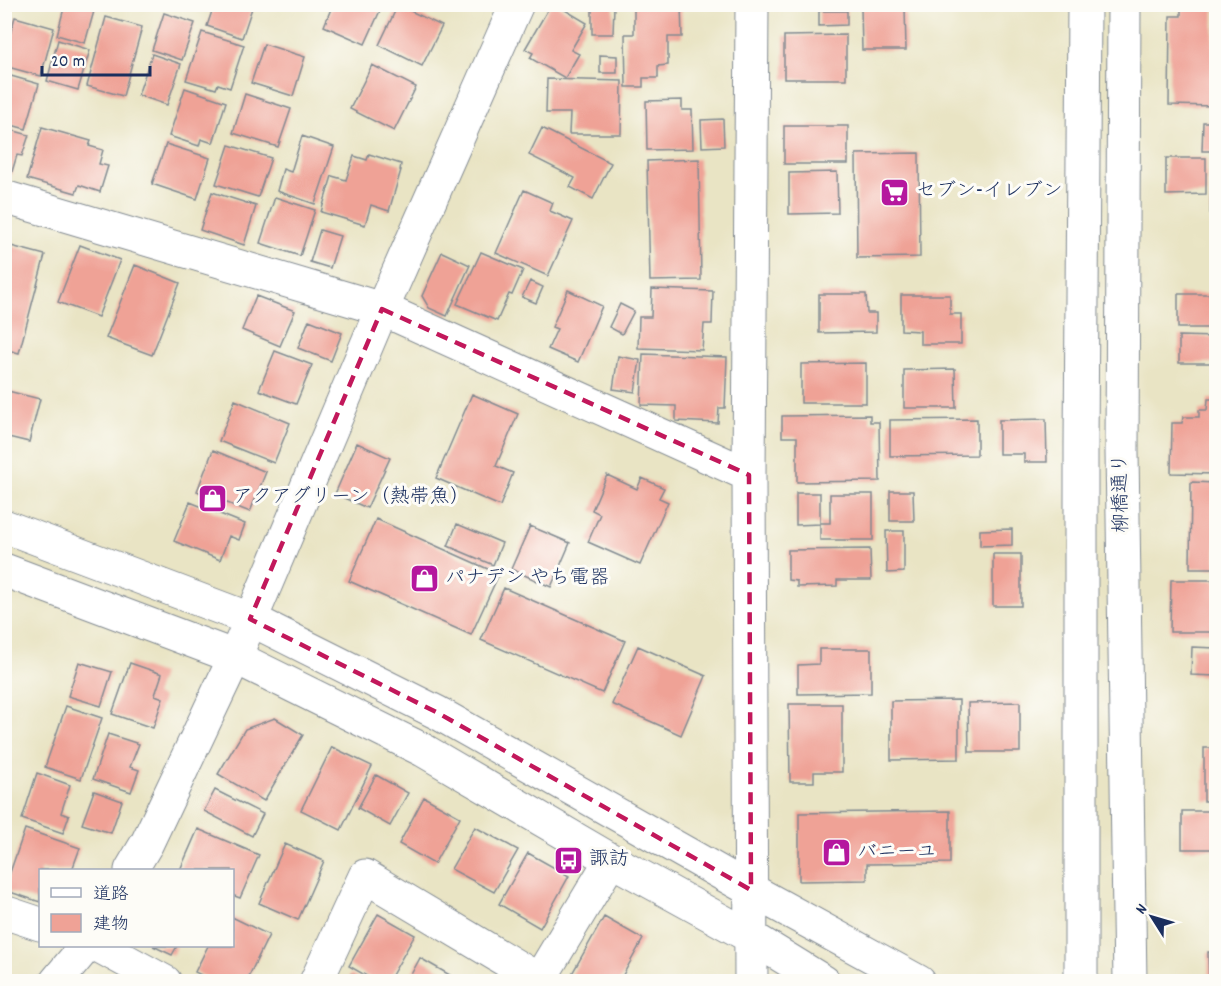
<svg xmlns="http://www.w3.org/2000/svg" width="1221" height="986" font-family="Dekko,'Klee One',sans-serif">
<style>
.building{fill:#efa296}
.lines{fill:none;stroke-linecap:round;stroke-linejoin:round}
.minor-casing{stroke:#828a91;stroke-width:35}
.minor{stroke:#fff;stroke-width:33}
.marked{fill:none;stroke:#c2185b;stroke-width:4.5;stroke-dasharray:12 8;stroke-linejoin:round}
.labels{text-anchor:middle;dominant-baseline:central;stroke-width:6;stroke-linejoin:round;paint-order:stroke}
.poi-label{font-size:20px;fill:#1b2f5e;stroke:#fdfcf7;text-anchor:start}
.street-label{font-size:20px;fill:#1b2f5e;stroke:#fdfcf7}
</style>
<rect width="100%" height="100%" fill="#fdfcf7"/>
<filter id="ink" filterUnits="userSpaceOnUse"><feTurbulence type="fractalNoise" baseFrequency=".0167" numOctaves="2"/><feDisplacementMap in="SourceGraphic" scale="12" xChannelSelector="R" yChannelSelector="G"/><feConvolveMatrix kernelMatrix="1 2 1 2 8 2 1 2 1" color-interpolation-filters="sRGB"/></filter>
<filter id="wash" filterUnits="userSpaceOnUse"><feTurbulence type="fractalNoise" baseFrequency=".008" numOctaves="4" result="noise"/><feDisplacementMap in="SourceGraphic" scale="24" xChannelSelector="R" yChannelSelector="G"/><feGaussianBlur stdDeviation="1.35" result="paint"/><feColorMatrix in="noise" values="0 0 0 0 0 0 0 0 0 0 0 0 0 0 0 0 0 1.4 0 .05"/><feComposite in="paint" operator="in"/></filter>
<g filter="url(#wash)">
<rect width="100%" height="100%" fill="#e9e4c4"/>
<g id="blocks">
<path class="building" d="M65 4H96L85 43 57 35Z
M333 4H383L365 44 324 26Z
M551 4H555L587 23 571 50 579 54 565 78 530 58 533 53 525 49Z
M634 4H681L682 37H668V65L658 66V78H643V87H626L625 34H634Z
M1181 4H1214L1213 71H1216V106L1169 105 1170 16H1181Z
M214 5H253L242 38 207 26Z
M398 5 442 26 422 66 379 45Z
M592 6H614L613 34H592Z
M905 7 906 50H862L861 8Z
M819 11H847V25L819 26Z
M164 13 195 23 182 60 152 50Z
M15 17 54 28 41 76 4 66V55Z
M106 17 142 27 123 96 87 86Z
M202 32 244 45 230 88 218 84 216 89 186 80Z
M846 35V79H784V36Z
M58 40 90 50 78 90 47 81Z
M264 44 305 57 293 96 251 83Z
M152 54 181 64 167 105 138 95Z
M600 55 617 56V73H600Z
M372 65 416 87 394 131 350 109Z
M4 74 39 84 26 129 4 123Z
M547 79 622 81 621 134H569L570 113H546Z
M185 88 226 102 213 143 201 139 199 146 169 136Z
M245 94 291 109 278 147 233 133Z
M682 100V110H692L693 149 647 150 646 101Z
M723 119 724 146 702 147 701 120Z
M1203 122H1216V151H1202Z
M784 126H848V164H784Z
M42 127 91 141 89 146 103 150 99 164 108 166 100 192 79 185 76 193 27 179Z
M4 128 29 135 22 156 17 155 11 175 4 173Z
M542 128 611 163 593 199 570 187 575 178 529 155Z
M302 136 334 147 315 204 277 191 283 169 291 172Z
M166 144 210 158 197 199 152 184Z
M229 145 271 158 258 197 216 184Z
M919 153 920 257 857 258 856 154Z
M369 154 401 164 400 170H401L389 211 371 205 365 225 321 212 332 176 346 180 354 156 367 160Z
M1166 158H1206V194L1166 195Z
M699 159 701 280 650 281 647 161Z
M837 172 838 213 789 214V173Z
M1211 177H1216V213H1210Z
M524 190 553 203 550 211 573 221 548 276 496 253Z
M212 192 256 206 244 245 200 230Z
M275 197 315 210 300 256 260 243Z
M320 230 340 236 330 268 310 262Z
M80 245 120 260 98 317 58 302Z
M11 246 45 255 19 353 4 349V271Z
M442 252 470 265 447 316 429 308 422 296Z
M481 252 523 270 512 295 509 294 497 321 457 304Z
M135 265 180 283 152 355 106 338Z
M530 281 543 287 536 303 522 297Z
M652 289 713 291 712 324H704L702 350 638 348 639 317H651Z
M568 290 602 306 578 362 548 349 557 329 552 327Z
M819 294H866L867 313H876V332L819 333Z
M1178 294H1216V328H1178Z
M901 295H950V314H961V344H920V331L901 330Z
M256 296 295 311 280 346 242 330Z
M620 304 634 311 622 334 609 327Z
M309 320 342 333 331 361 298 348Z
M1179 336 1216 337V363H1179Z
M275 351 312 365 296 404 259 390Z
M643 354 727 357 725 408H719L718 423 676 421V406L641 405Z
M618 356 640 360 635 392 613 389Z
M866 363V403H801V364Z
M955 369 956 408H904V370Z
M4 390 40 399 29 442 4 436Z
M472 394 518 414 496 466 513 473 500 506 436 478Z
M1208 399H1216V474L1171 473 1172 423H1182L1183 417H1199V410H1207Z
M235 400 290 423 274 463 219 441Z
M870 415V422H879L880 481 797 482V437H782V416Z
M977 419V455L890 456V420Z
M1046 419 1047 462H1024V454H999V420Z
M357 443 390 458 367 508 335 494Z
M213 450 266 472 250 512 197 491Z
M607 475 637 489 642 478 664 488 659 498 668 502 640 565 588 542 600 514 592 510Z
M1191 482 1216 483V568H1190Z
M890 491H913L914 521H890Z
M796 493H820V524L796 525Z
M830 494H873V540H820V523H830Z
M190 502 245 524 239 540 229 536 220 560 174 541Z
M376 519 499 574 471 635 349 581Z
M457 524 502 543 493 565 448 546Z
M530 526 570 543 551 587 511 569Z
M1012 529V545L980 546V530Z
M886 531H904V572L887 573Z
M870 549 871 580H837V586L797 587V581L788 580V550Z
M993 554H1021V606H993Z
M1171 580H1216V632H1170Z
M504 588 625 641 602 693 481 640Z
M638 646 706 676 681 735 612 704Z
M1192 647 1216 648V676L1191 675Z
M819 649H871V693L798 694V665L819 664Z
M79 662 112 672 101 706 68 696Z
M130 663 162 674 155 695 163 698 153 728 112 714Z
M959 700V759L891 760V701Z
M1020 702V752H969L968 703Z
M789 704H842V772H814V782H790Z
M66 706 102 718 81 779 45 767Z
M275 718 303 735 264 801 218 774 245 729Z
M108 734 139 744 130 767 139 770 131 792 93 779Z
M332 747 372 766 341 830 301 810Z
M1204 748H1216V801H1204Z
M37 773 70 785 61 813 69 816 63 833 22 819Z
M376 775 408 793 390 826 358 808Z
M215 790 263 814 252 836 204 811Z
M94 791 122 801 111 833 82 824Z
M424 797 460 817 434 864 399 844Z
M950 811V863L867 864V880L799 881V813Z
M1182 811H1216V849H1182Z
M475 827 518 850 494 892 451 869Z
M25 829 80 848 72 870H40V902L4 890Z
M198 829 259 855 240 898 232 895V870H180Z
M285 844 324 861 298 920 259 903Z
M528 853 569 876 540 928 499 904Z
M378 914 415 935 388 982H377L349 966Z
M232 917 269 935 246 982H215L195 972 208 946H232Z
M604 917 643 939 619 982H574L569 979Z
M153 946H177L172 955Z
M1208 952H1216V982H1209Z
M420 958 462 982H407Z
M351 974 365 982H347Z"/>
</g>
</g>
<g filter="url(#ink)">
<use href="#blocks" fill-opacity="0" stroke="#828a91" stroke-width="1.5"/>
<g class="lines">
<defs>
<path id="minor" d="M1124 4 1122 452 1130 982
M4 197 382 309 749 475
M4 526 250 619 438 713 751 890 919 982
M4 570 235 657 423 750 611 860 751 937 824 982
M131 870 147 843 235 657 382 309 517 4
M4 912 40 924
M99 946 165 982
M56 982 86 946
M316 982 365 876 539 980 611 860
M751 982 749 475 752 4
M1081 982V445L1084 4"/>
</defs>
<use href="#minor" class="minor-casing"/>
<use href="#minor" class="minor"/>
</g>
</g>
<path class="marked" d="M382 309 749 475 751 890 438 713 250 619Z"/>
<defs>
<symbol id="supermarket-square" viewBox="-11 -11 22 22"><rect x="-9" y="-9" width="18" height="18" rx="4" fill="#b5179e" stroke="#fdfcf7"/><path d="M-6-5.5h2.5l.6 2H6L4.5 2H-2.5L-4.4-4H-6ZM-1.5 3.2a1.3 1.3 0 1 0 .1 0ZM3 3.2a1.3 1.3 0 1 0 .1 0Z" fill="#fff"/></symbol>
<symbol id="shop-square" viewBox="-11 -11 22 22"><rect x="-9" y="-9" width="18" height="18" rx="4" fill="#b5179e" stroke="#fdfcf7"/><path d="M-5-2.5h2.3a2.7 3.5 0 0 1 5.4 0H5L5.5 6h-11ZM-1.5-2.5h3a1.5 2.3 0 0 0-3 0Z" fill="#fff"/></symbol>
<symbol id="bus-square" viewBox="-11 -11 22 22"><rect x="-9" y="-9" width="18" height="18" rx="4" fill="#b5179e" stroke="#fdfcf7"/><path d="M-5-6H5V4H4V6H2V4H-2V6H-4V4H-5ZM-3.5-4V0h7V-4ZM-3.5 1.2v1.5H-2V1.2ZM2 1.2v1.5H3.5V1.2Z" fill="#fff"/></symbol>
</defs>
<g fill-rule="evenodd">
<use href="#supermarket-square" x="878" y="176" width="33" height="33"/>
<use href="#shop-square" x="196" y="482" width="33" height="33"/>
<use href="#shop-square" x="408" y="562" width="33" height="33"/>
<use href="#shop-square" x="820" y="836" width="33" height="33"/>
<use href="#bus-square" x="552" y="844" width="33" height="33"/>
</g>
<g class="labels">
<g class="poi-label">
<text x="916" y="192">セブン-イレブン</text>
<text x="233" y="498">アクアグリーン（熱帯魚）</text>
<text x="445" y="579">パナデン やち電器</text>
<text x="857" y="853">バニーユ</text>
<text x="589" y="860">諏訪</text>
</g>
<g class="street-label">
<text transform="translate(1122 493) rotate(-91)">柳橋通り</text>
</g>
</g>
<rect width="1221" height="986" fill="none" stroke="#fdfcf7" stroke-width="24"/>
<rect x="39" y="869" width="195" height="78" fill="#fdfcf7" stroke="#a3aaba" stroke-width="1.5"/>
<rect x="51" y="888" width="30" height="9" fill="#ffffff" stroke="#a3aaba" stroke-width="1.5"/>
<text x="93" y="899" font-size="18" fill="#1b2f5e">道路</text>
<rect x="51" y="914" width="30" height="18" fill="#efa296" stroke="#a3aaba" stroke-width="1.5"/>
<text x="93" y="929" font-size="18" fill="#1b2f5e">建物</text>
<g transform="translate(1152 917) rotate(307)" stroke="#fdfcf7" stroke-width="4.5" paint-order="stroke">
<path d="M0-4.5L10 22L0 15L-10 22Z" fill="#1b2f5e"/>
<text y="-9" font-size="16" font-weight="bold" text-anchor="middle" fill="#1b2f5e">N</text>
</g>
<path d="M42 66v9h108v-9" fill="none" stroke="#1b2f5e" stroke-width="3"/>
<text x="51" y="66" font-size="18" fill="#1b2f5e" stroke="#fdfcf7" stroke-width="4.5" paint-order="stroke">20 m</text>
</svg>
